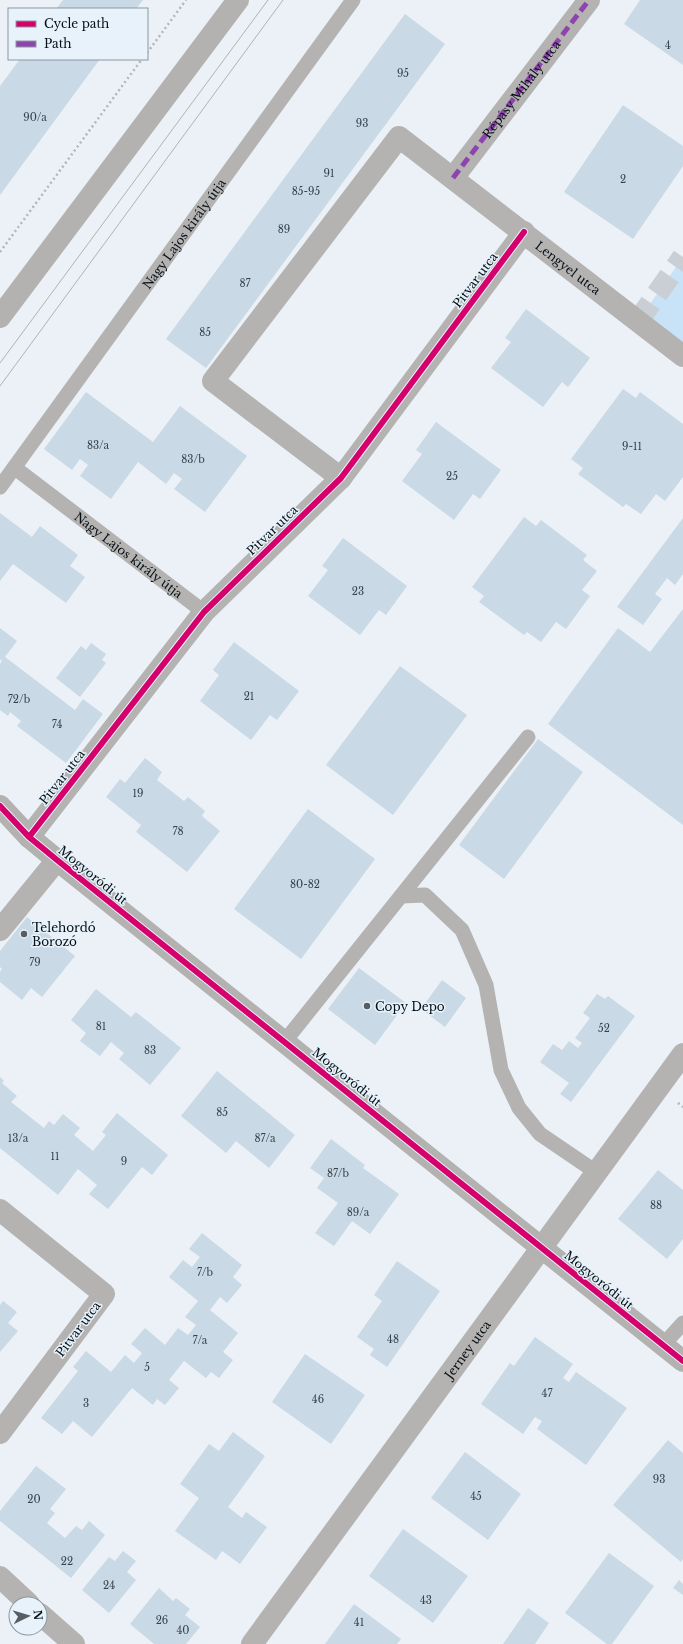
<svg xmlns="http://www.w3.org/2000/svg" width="683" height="1644" font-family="'Libre Baskerville',serif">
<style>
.green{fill:#c8e2f8}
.building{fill:#c9d9e6}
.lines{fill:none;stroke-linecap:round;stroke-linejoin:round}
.street-tunnel{stroke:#c9cfd4;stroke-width:22;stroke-dasharray:22 11;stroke-linecap:butt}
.path{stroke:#b4b6b6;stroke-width:2.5;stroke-dasharray:2 3;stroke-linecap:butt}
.lane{stroke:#b4b3b2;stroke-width:15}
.street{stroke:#b4b3b2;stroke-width:22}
.secondary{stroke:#b3b2b1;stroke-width:22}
.tram{stroke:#b0b2b4;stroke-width:1}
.quiet{stroke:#8e44ad;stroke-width:5;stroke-dasharray:10 5;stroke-linecap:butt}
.cycleway-casing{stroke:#e7f2fb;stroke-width:8}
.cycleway{stroke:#d6006c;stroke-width:6}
.poi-dot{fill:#565e64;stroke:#e7f2fb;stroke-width:1.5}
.labels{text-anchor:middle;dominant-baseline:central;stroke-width:3;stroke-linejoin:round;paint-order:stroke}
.number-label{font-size:10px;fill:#37424a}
.street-label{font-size:12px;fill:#060f16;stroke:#e7f2fb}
.poi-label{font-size:12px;fill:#060f16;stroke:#e7f2fb;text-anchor:start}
</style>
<rect width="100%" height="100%" fill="#ebf1f6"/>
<path class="green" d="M683 257V356L638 321Z"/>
<path class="building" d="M63 0H143L136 9H56Z
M640 0H683V65L624 24Z
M405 14 445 44 206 368 166 339Z
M20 59H100L0 195V86Z
M623 105 683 146V166L633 239 564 192Z
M526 309 590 358 568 387 562 382 543 407 491 368 511 342 505 338Z
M623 389 636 398 640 392 683 424V477L665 501 656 494 641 514 626 504 623 507 578 474 583 468 571 459Z
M86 392 153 442 180 406 247 456 205 512 174 489 182 479 174 473 166 484 138 462 111 499 80 476 88 465 80 459 72 470 44 449Z
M436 422 501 470 480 499 473 494 454 520 402 481 422 454 416 450Z
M0 513 32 537 40 526 78 555 70 566 85 577 66 603 13 564 0 581Z
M524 517 536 526 541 520 587 555 583 560 597 571 582 590 590 596 566 629 556 622 541 642 527 632 524 635 479 602 484 596 472 587Z
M683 518V574L675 585 667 578 655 594 662 599 643 625 617 607Z
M343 538 407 586 386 615 379 610 360 635 308 596 328 570 322 566Z
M683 609V825L548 724 618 628 650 652Z
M0 628 17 641 5 657 75 710 83 699 103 714 66 763 17 726 21 721 10 712 8 716 0 710V664L2 661 0 659Z
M234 642 299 691 277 720 270 715 251 740 200 701 219 675 213 670Z
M91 643 106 654 102 660 106 663 80 697 56 678 81 646 86 650Z
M400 666 467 715 393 815 326 765Z
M538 739 583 772 504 879 459 845Z
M145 758 162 772 157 780 184 801 188 797 205 811 202 816 220 831 187 872 136 832 141 825 106 797 120 779 125 783Z
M308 809 375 859 301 959 234 909Z
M27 917 75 956 42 997 31 988 22 1000 0 982V972L2 969 0 967V951Z
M359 968 406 1003 375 1045 328 1009Z
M442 980 466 998 445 1027 421 1009Z
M96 989 131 1017 136 1012 181 1048 150 1085 119 1059 124 1053 111 1042 100 1056 80 1041 86 1033 71 1020Z
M597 994 605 999 608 996 635 1016 571 1102 560 1094 569 1083 540 1062 553 1044 562 1050 569 1041 578 1048 582 1043 575 1038 590 1018 583 1013Z
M217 1071 295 1135 269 1168 236 1141 226 1153 181 1116Z
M0 1077 4 1081 2 1083 17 1096 11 1102 44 1128 49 1121 54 1125 63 1114 80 1128 74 1135 93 1151 106 1135 102 1132 117 1113 168 1155 152 1175 142 1167 108 1209 89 1194 97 1185 78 1169 58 1195 0 1148Z
M331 1139 365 1165 363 1168 399 1194 370 1234 352 1221 334 1246 315 1233 338 1203 317 1188 324 1178 310 1168Z
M658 1170 683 1190V1239L667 1259 618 1219Z
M202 1233 242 1265 233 1277 242 1285 227 1303 220 1297 210 1310 238 1333 223 1352 233 1360 219 1378 211 1372 206 1378 184 1361 169 1380 179 1388 165 1405 157 1399 153 1405 132 1388 92 1437 73 1421 62 1434 41 1418 78 1371 73 1367 86 1351 111 1372 125 1355 134 1363 142 1353 131 1344 145 1328 165 1345 178 1328 188 1335 196 1325 185 1317 198 1301 169 1277 183 1260 192 1267 200 1257 189 1249Z
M397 1261 440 1291 387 1367 370 1355 374 1349 357 1337 382 1301 374 1295Z
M3 1301 17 1312 8 1323 18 1331 0 1352V1305Z
M535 1337 573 1364 563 1378 569 1382 576 1372 627 1408 586 1465 537 1429 542 1421 535 1417 523 1434 481 1404 510 1363 514 1366Z
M305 1354 365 1395 331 1444 272 1402Z
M233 1432 265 1456 228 1507 242 1518 246 1512 267 1527 240 1564 222 1551 216 1560 175 1531 199 1498 180 1484 209 1444 219 1451Z
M668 1440 683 1453V1559L681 1562 613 1505Z
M465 1452 521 1494 488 1540 431 1498Z
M36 1466 66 1489 50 1509 55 1513 47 1523 65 1538 76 1526 82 1530 89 1521 105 1535 71 1578 0 1521V1511Z
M403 1529 468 1576 433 1623 369 1576Z
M123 1551 136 1561 127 1572 136 1580 109 1613 82 1590 109 1557 115 1561Z
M609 1553 654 1586 612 1644H607L565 1613Z
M679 1580 683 1584V1595L673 1588Z
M159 1588 173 1601 176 1598 190 1609 185 1615 200 1627 186 1644H154L130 1624Z
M354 1604 401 1639 397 1644H325Z
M528 1608 549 1623 535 1644H503Z"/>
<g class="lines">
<path class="street-tunnel" d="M638 321 683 257"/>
<path class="path" d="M147 53 186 0
M0 252 142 59
M678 1103 683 1107"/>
<g class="lane">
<path id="s1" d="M15 468 204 612"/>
<path id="s2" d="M0 487 353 0"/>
<path d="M401 896 425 895 462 930 486 985 501 1070 519 1108 540 1134 596 1172"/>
<path d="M285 1041 528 737"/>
<path d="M663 1345 683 1323"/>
</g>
<g class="street">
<path id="s3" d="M453 178 589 0"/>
<path id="s4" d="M341 478 213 381 399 137 683 356"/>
<path d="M29 837 204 612 341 478 524 232"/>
<path d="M0 930 57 860"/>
<path d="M0 1210 104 1294 0 1433"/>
<path d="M0 1577 29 1604"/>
<path d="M40 1614 74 1644"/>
<path id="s5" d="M252 1644 683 1054"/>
</g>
<path class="secondary" d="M0 317 238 0
M0 806 29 837 57 860 683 1361"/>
<path class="tram" d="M0 363 268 0
M0 386 283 0"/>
<path class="quiet" d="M453 178 589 0"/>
<defs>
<path id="cycleway" d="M0 806 29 837 57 860 683 1361
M29 837 204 612 341 478 524 232"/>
</defs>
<use href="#cycleway" class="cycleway-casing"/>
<use href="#cycleway" class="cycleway"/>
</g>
<g class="poi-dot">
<circle cx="24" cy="934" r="4"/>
<circle cx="367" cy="1006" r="4"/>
</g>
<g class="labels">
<g class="number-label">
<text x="668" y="45">4</text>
<text x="403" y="73">95</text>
<text x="35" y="117">90/a</text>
<text x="362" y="123">93</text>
<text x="329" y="173">91</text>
<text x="623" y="179">2</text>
<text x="306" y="191">85-95</text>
<text x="284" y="229">89</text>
<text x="245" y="283">87</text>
<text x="205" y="332">85</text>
<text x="98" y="445">83/a</text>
<text x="632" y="446">9-11</text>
<text x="193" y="459">83/b</text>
<text x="452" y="476">25</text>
<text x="358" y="591">23</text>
<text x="249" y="696">21</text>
<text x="19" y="699">72/b</text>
<text x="57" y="724">74</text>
<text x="138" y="793">19</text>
<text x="178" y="831">78</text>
<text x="305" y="884">80-82</text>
<text x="35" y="962">79</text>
<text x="101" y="1026">81</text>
<text x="604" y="1028">52</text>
<text x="150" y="1050">83</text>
<text x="222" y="1112">85</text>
<text x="18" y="1138">13/a</text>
<text x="265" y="1138">87/a</text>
<text x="55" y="1156">11</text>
<text x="124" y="1161">9</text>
<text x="338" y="1173">87/b</text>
<text x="656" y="1205">88</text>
<text x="358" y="1212">89/a</text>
<text x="205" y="1272">7/b</text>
<text x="393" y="1339">48</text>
<text x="200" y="1340">7/a</text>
<text x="147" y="1367">5</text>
<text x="547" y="1393">47</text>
<text x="318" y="1399">46</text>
<text x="86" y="1403">3</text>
<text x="659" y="1479">93</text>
<text x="476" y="1496">45</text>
<text x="34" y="1499">20</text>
<text x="67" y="1561">22</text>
<text x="109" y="1585">24</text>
<text x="426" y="1600">43</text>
<text x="162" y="1620">26</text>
<text x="359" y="1622">41</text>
<text x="183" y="1630">40</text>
</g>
<g class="street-label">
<text stroke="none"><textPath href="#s3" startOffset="112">Répásy Mihály utca</textPath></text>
<text stroke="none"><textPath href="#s2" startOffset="313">Nagy Lajos király útja</textPath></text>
<text stroke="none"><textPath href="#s4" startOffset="681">Lengyel utca</textPath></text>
<text transform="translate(475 280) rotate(-53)">Pitvar utca</text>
<text transform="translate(272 530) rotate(-44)">Pitvar utca</text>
<text stroke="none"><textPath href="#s1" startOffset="143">Nagy Lajos király útja</textPath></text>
<text transform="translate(62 777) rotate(-52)">Pitvar utca</text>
<text transform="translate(93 875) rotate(39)">Mogyoródi út</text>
<text transform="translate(347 1077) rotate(39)">Mogyoródi út</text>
<text transform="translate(599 1280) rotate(39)">Mogyoródi út</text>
<text transform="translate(78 1329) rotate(-53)">Pitvar utca</text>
<text stroke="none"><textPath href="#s5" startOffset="365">Jerney utca</textPath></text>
</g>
<g class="poi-label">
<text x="32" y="927">Telehordó<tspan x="32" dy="14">Borozó</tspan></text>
<text x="375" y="1006">Copy Depo</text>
</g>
</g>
<rect x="8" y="8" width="140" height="52" fill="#e7f2fb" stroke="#8d979f"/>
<rect x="16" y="21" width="20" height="6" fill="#d6006c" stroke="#8d979f"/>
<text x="44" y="28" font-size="12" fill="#060f16">Cycle path</text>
<rect x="16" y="41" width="20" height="6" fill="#8e44ad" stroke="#8d979f"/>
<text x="44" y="48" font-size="12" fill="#060f16">Path</text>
<g transform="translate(28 1616) rotate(85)"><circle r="19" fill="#e7f2fb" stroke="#8d979f"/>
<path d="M0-3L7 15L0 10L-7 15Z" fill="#565e64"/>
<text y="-6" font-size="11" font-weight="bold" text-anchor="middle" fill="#060f16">N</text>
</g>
</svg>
